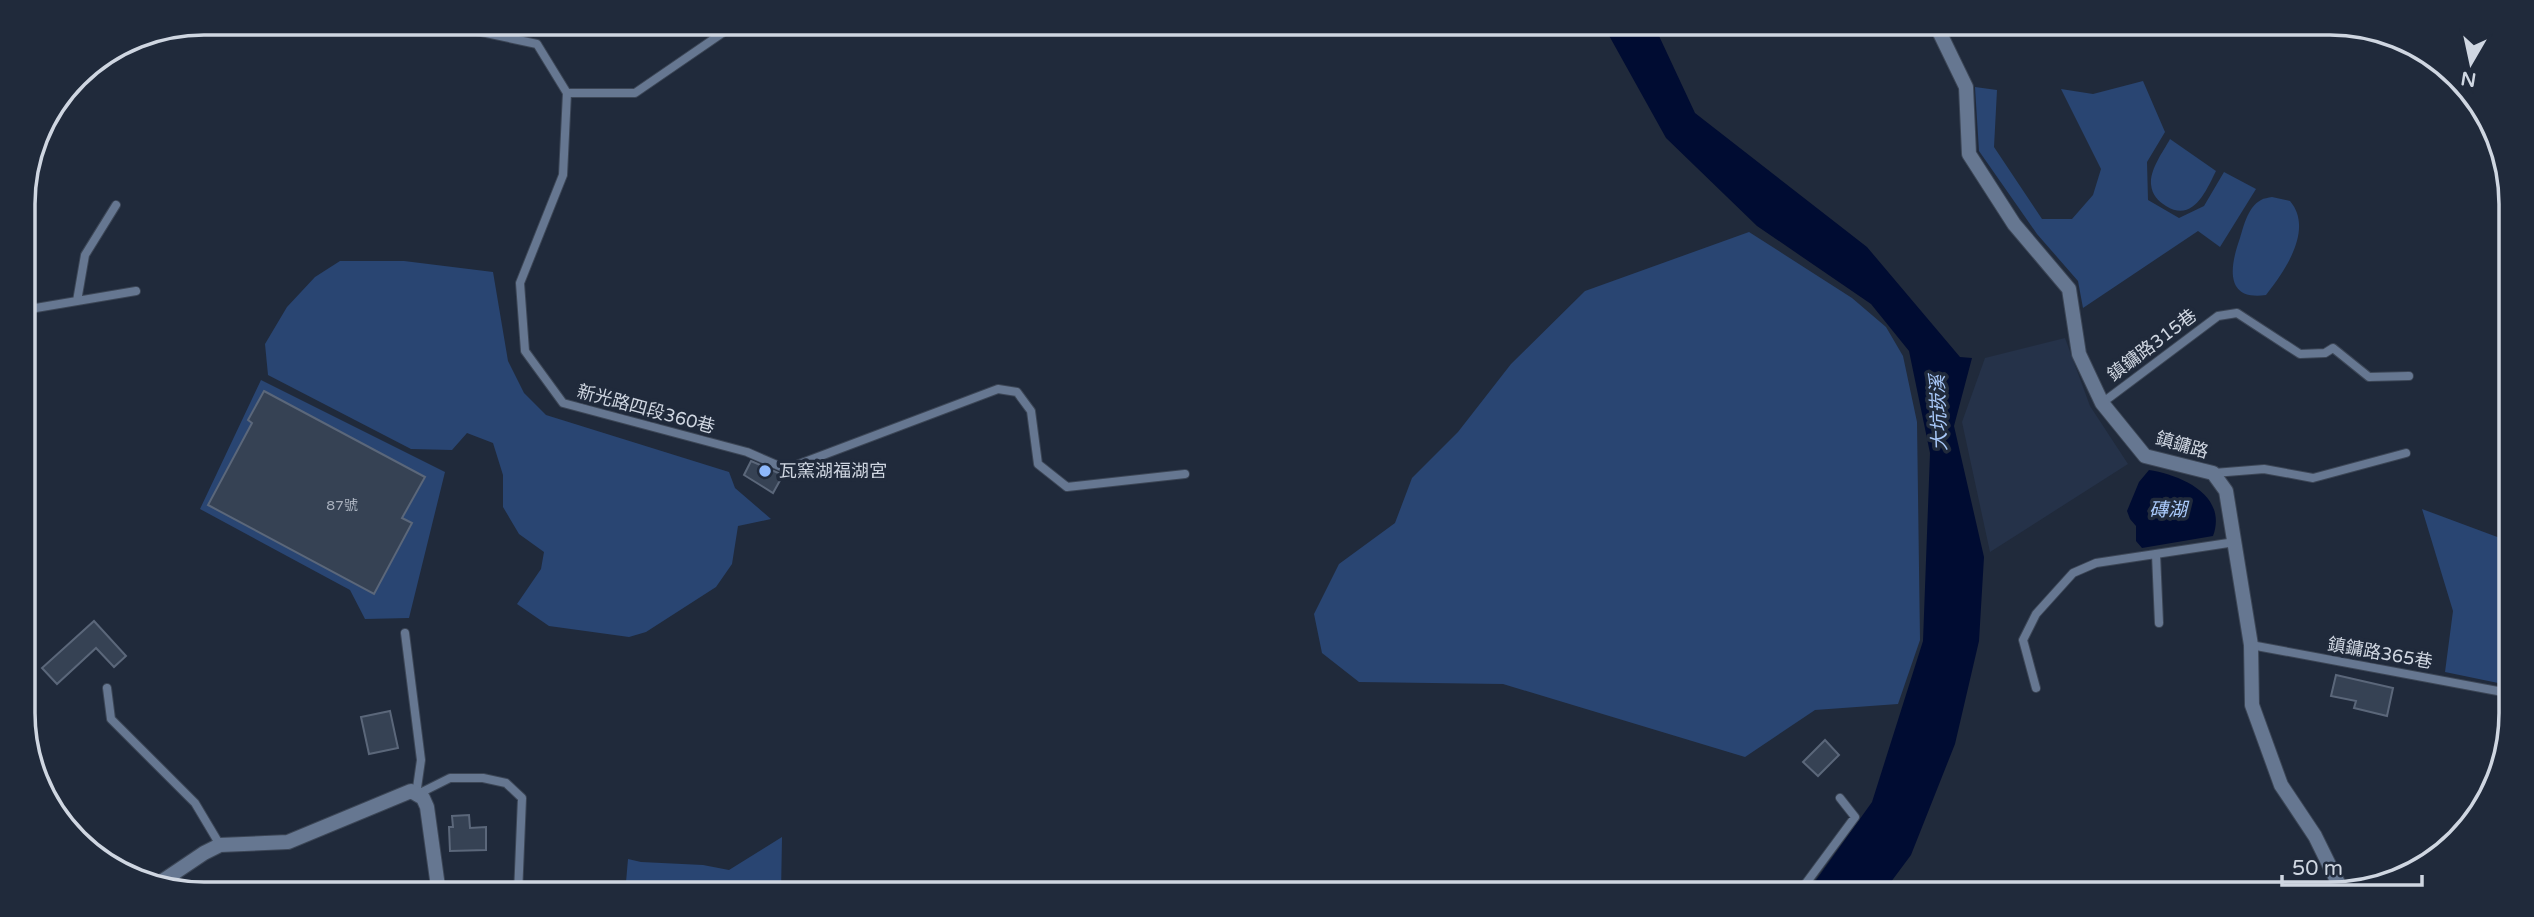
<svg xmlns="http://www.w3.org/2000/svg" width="2534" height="917" font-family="'Varela Round','Noto Sans TC',sans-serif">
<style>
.built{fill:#253249}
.green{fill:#294572}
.water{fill:#000c32}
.building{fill:#364254;stroke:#5b677a;stroke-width:2}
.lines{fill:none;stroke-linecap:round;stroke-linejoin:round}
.lane-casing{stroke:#3c4656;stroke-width:10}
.street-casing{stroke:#3c4656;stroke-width:16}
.lane{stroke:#667791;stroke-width:8}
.street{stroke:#667791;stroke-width:14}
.poi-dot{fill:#8eb9fc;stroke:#202a3b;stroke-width:2.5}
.labels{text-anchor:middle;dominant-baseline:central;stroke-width:7;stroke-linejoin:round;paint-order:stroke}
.number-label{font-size:14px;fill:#a9b1be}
.street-label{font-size:18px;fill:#cfd6e1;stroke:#202a3b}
.poi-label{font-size:18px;fill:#cfd6e1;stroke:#202a3b;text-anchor:start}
.water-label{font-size:19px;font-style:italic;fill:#a9c9fa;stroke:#202a3b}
.rim{fill:none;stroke:#cfd6e1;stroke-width:3.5}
</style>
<rect width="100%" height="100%" fill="#202a3b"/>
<path class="built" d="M2065 338 2090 406 2128 464 1990 552 1962 422 1985 358Z"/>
<path class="green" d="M2143 81 2165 132 2147 162 2148 200 2179 218 2204 206 2224 172 2256 189 2220 247 2198 231 2083 308 2078 281 2037 234 1979 151 1975 87 1997 90 1994 147 2042 219H2072L2093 195 2101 169 2061 89 2093 94Z
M2170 139 2216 171C2206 191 2193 223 2166 206 2158 201 2152 195 2151 184 2150 169 2163 152 2170 139Z
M2272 197 2290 201C2314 229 2285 271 2266 295 2224 301 2230 266 2240 238 2244 225 2248 207 2261 200 2264 198 2268 198 2272 197Z
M1749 232 1852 298 1886 327 1903 356 1917 422 1920 640 1898 704 1815 710 1745 757 1503 684 1359 682 1322 653 1314 614 1339 564 1395 523 1412 478 1458 432 1511 364 1585 291Z
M340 261H404L493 272 508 361 524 393 546 415 729 472 735 488 771 519 738 526 732 564 716 587 646 632 629 637 549 626 517 604 541 569 544 552 519 534 503 507V475L493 443 467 433 452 450 411 449 268 375 265 344 287 307 315 277Z
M261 380 445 472 409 618 365 619 350 590 200 509Z
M2422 509 2500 538 2499 630 2504 632 2503 684 2445 672 2453 611Z
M782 837 781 894H625L628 859 641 862 703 865 729 870Z"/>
<path class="water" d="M1602 23H1653L1695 113 1867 247 1960 357 1972 358 1954 426 1984 557 1979 641 1955 744 1911 855 1882 894H1806L1872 802 1923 641 1930 453 1909 351 1871 304 1757 226 1666 138Z
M2149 470C2181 475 2228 495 2213 536L2142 548 2136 541V526L2130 519 2127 511 2139 482Z"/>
<path class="building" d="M264 391 425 477 402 518 412 523 374 594 208 505 252 423 248 420Z
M751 461 783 475 773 493 744 475Z
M94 621 126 656 114 667 96 648 57 684 42 668Z
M2336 675 2393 688 2387 716 2354 708 2356 701 2331 696Z
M390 711 398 748 369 754 361 717Z
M1825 740 1839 755 1818 776 1803 762Z
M469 815 470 828 486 827V850L450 851 449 827H453L452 816Z"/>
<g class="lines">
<defs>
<path id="lane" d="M439 23 537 44 567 93 563 175 520 283 525 351 563 403 747 452 786 469 998 389 1017 392 1031 411 1038 464 1067 487 1185 474
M567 93H635L737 23
M77 301 85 255 116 205
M24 310 136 291
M2102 403 2218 316 2237 313 2300 354 2325 353 2333 348 2369 377 2409 376
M2214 473 2264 469 2313 478 2406 453
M2156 554 2159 623
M405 633 421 760 416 795
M2251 645 2503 692
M107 688 111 719 195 803 220 845
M2036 688 2023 640 2036 614 2073 573 2096 563 2235 542
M416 795 450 778H483L506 783 522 798 518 894
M1798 894 1855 817 1840 798"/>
<path id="street" d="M1935 23 1966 87 1969 154 2014 224 2069 289 2079 354 2102 403 2145 456 2213 473 2226 491 2251 645 2252 705 2281 785 2315 836 2343 893
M155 886 204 853 220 845 288 842 411 791 423 798 427 807 439 894"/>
</defs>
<use href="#lane" class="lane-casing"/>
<use href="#street" class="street-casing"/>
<use href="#lane" class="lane"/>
<use href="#street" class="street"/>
</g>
<circle class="poi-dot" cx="765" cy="471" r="7"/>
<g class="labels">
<g class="number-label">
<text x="342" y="505">87號</text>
</g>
<g class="street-label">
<text transform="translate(2152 345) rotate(-37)">鎮鏞路315巷</text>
<text transform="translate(646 409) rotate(15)">新光路四段360巷</text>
<text transform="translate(2182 445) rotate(16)">鎮鏞路</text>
<text transform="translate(2380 653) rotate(10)">鎮鏞路365巷</text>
</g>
<g class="poi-label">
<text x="779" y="471">瓦窯湖福湖宮</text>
</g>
<g class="water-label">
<text transform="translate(1939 413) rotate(-92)">大坑崁溪</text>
<text x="2168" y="510">磚湖</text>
</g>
</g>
<path d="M0 0H2534V917H0ZM204 35H2330A169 169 0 0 1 2499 204V713A169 169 0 0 1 2330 882H204A169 169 0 0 1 35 713V204A169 169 0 0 1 204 35Z" fill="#202a3b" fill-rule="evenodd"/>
<path class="rim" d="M204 35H2330A169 169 0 0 1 2499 204V713A169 169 0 0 1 2330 882H204A169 169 0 0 1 35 713V204A169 169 0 0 1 204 35Z"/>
<g transform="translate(2471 63) rotate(189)" stroke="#202a3b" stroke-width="5" paint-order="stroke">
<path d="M0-5L12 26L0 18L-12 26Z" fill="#cfd6e1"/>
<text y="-10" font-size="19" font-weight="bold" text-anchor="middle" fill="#cfd6e1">N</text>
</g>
<path d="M2282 875v10h140v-10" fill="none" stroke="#cfd6e1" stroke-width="3.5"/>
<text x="2292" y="875" font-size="21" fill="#cfd6e1" stroke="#202a3b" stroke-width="5" paint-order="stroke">50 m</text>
</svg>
